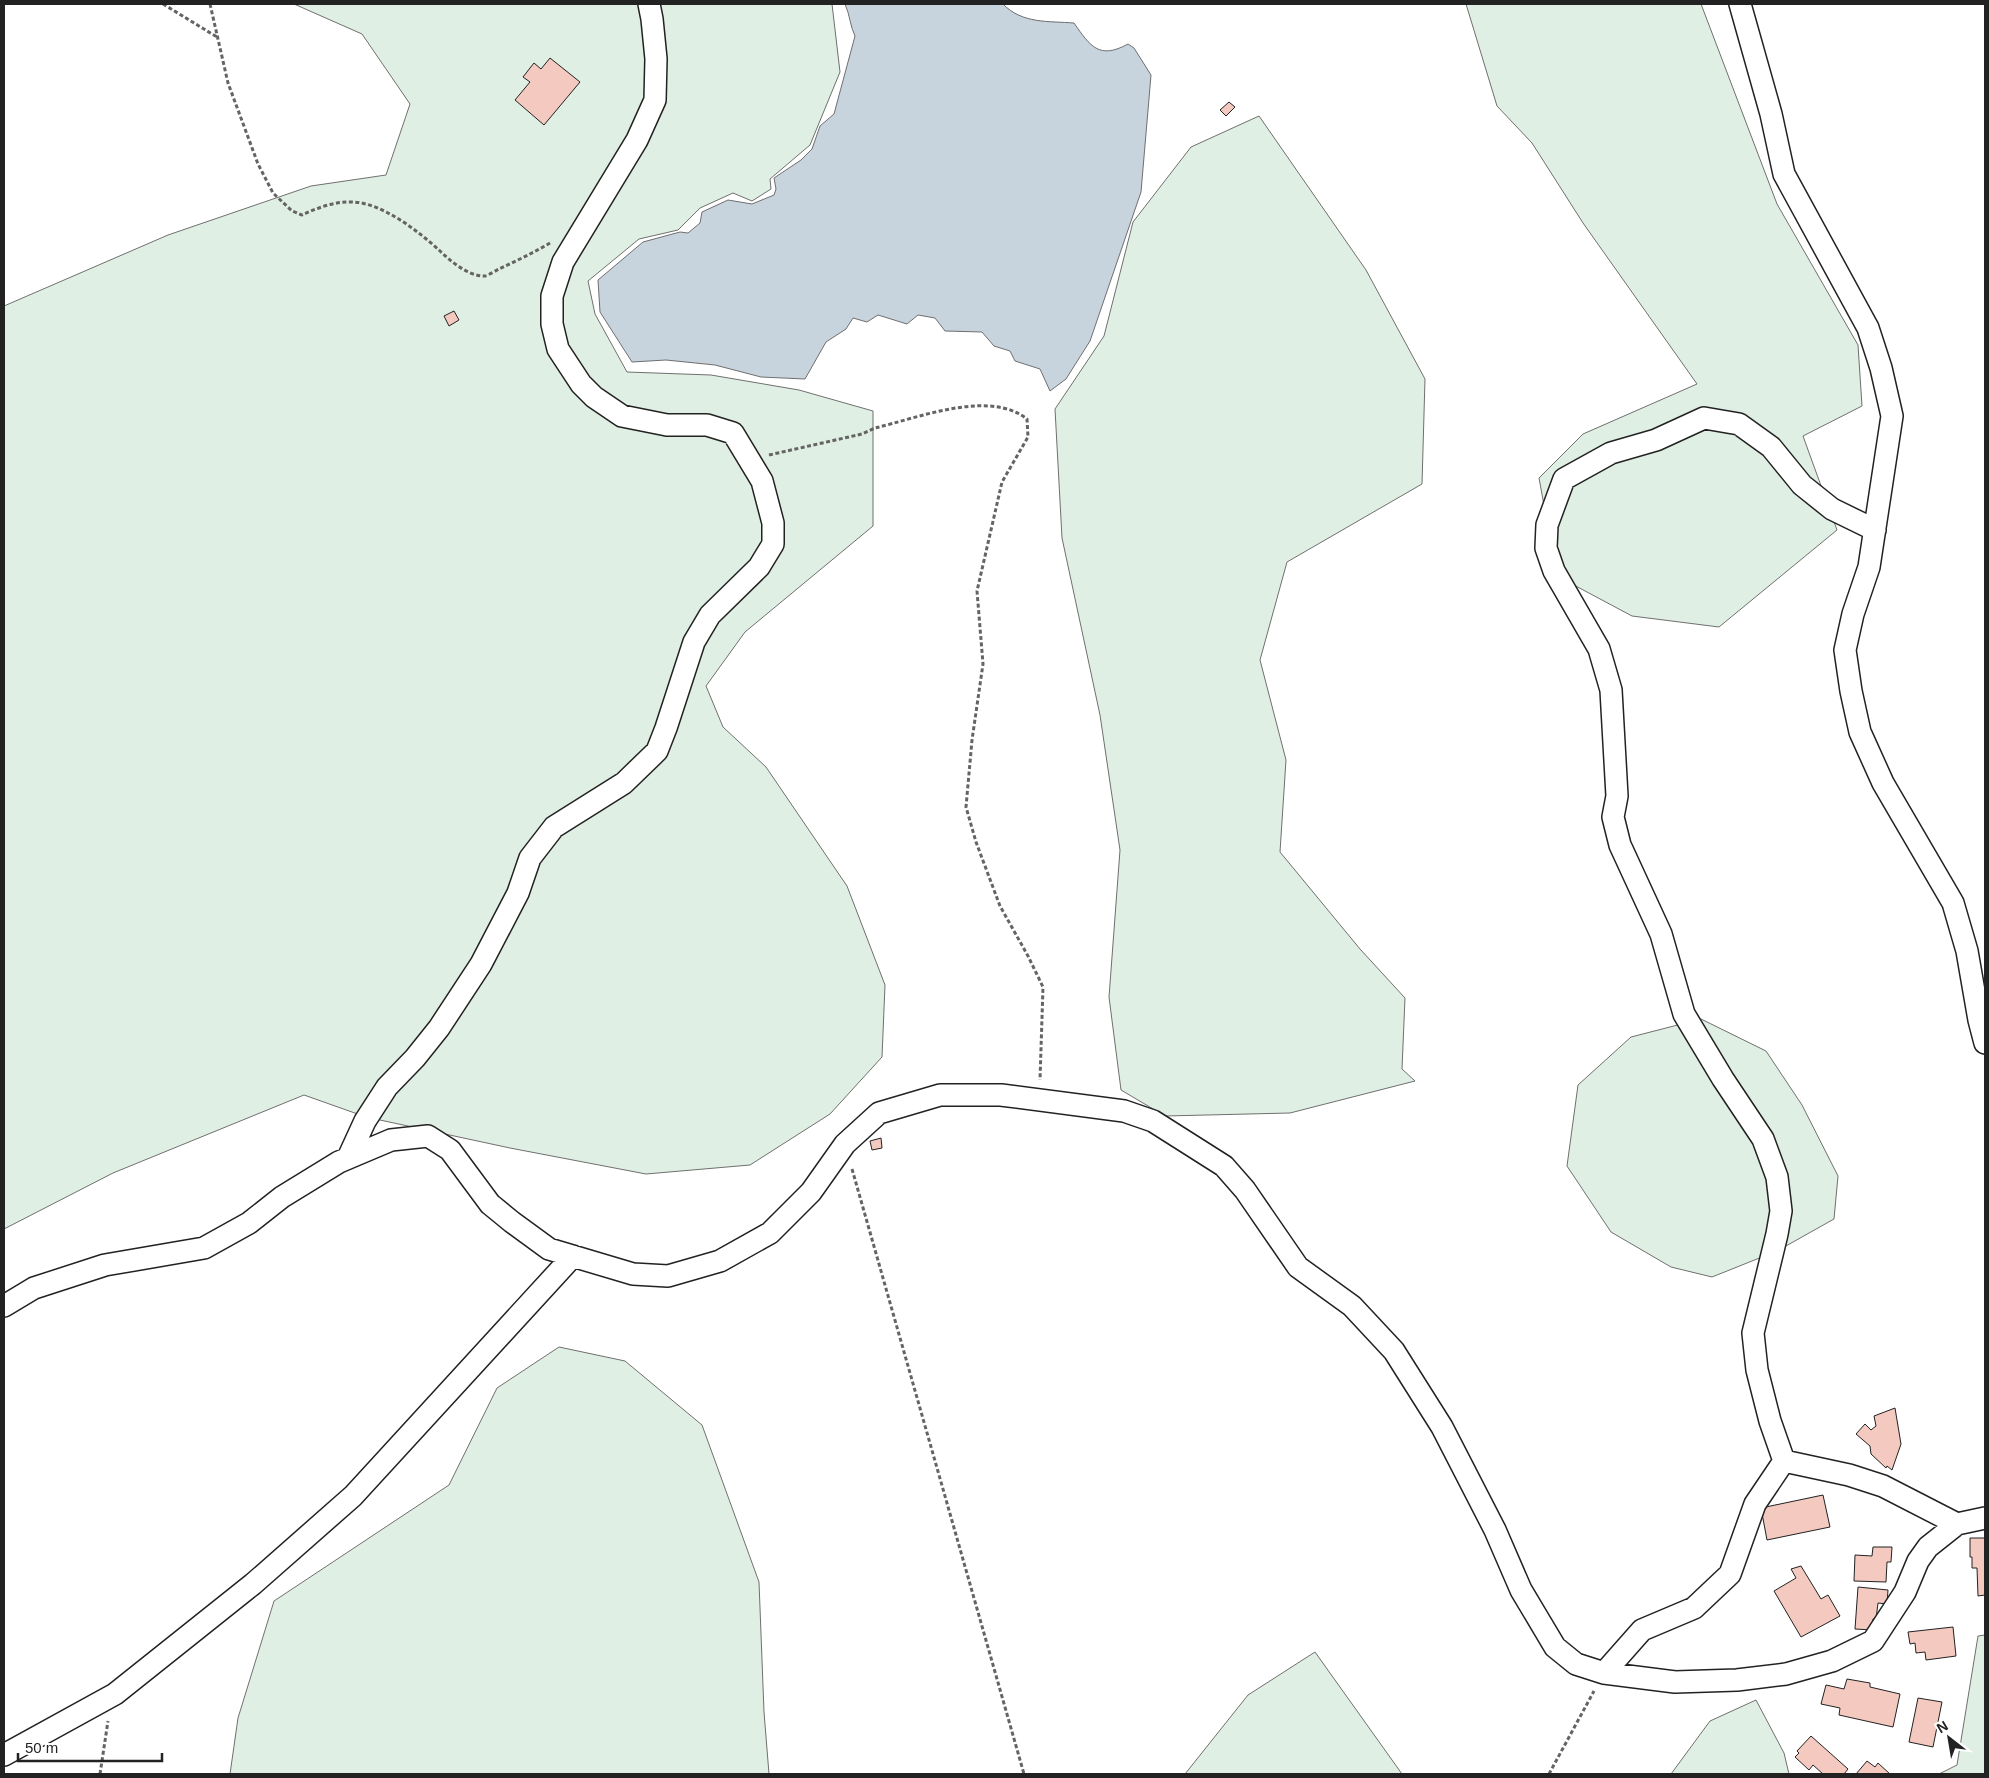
<svg xmlns="http://www.w3.org/2000/svg" width="1989" height="1778" font-family="Arial,sans-serif">
<style>
.green{fill:#e0efe3;stroke:#6f6f6f}
.water{fill:#c7d3dd;stroke:#6f6f6f}
.building{fill:#f3c9c0;stroke:#222}
.lines{fill:none;stroke-linecap:round;stroke-linejoin:round}
.minor-casing{stroke:#222;stroke-width:24}
.path{stroke:#646464;stroke-width:3;stroke-dasharray:4 2.5;stroke-linecap:butt}
.minor{stroke:#fff;stroke-width:21}
</style>
<rect width="100%" height="100%" fill="#fff"/>
<path class="green" d="M294 4H832L840 72 810 145 770 179 771 189 752 201 733 193 700 208 678 230 639 239 588 281 595 314 627 372 711 375 799 390 873 411V526L745 632 706 686 723 727 766 767 847 886 885 985 882 1057 830 1114 750 1165 646 1174 510 1148 366 1117 304 1095 113 1173 4 1229V306L168 235 311 186 386 175 410 104 362 34Z
M1466 4H1701L1777 204 1858 345 1862 406 1803 436 1837 530 1719 627 1632 616 1557 576 1539 478 1583 434 1697 384 1583 223 1532 143 1497 106Z
M1259 116 1366 270 1425 379 1422 484 1287 562 1260 660 1286 760 1280 852 1360 949 1405 998 1402 1069 1415 1081 1290 1113 1165 1116 1121 1090 1109 997 1120 850 1100 715 1062 538 1055 409 1104 336 1133 222 1191 147Z
M1701 1019 1766 1051 1802 1105 1838 1176 1834 1219 1777 1251 1712 1277 1671 1267 1611 1232 1567 1166 1578 1085 1631 1037Z
M559 1347 625 1361 702 1425 759 1582 764 1712 769 1774H230L238 1718 274 1601 449 1485 497 1388Z
M1985 1635V1774H1939L1957 1765 1978 1636Z
M1315 1652 1402 1774H1185L1248 1695Z
M1756 1700 1784 1753 1789 1774H1671L1710 1721Z"/>
<path class="water" d="M845 4H1003C1022 24 1049 21 1074 23 1090 46 1099 60 1128 44L1134 48 1151 75 1141 192 1090 341 1066 379 1050 391 1040 369 1015 361 1010 351 994 346 982 332 945 331 935 318 918 315 907 324 878 315 867 322 853 318 846 329 826 342 805 379 761 377 715 365 666 360 632 362 600 312 598 280 643 242 680 232 688 233 700 223 702 212 728 200 752 204 774 195 776 189 774 178 801 160 812 149 820 126 834 114 855 36C850 26 850 15 845 4Z"/>
<path class="building" d="M550 58 580 82 544 125 515 100 530 82 523 77 530 68 534 63 541 69Z
M1229 102 1235 107 1226 116 1220 110Z
M454 311 459 320 449 326 444 316Z
M881 1138 882 1148 872 1150 870 1141Z
M1895 1408 1901 1444 1892 1470 1887 1466 1886 1468 1871 1454 1870 1446 1856 1434 1865 1424 1871 1430 1876 1426 1874 1416Z
M1823 1495 1830 1527 1767 1540 1761 1508Z
M1970 1538H1985V1595L1978 1596 1977 1568H1972V1557H1970Z
M1873 1547H1892L1891 1562H1887L1886 1582 1854 1581 1855 1555 1872 1556Z
M1801 1566 1821 1599 1828 1595 1840 1616 1801 1637 1774 1591 1796 1578 1791 1569Z
M1858 1587 1888 1590 1887 1604 1878 1603 1876 1619H1873L1872 1630 1855 1629Z
M1953 1627 1956 1656 1926 1660 1925 1652 1916 1653 1915 1643 1910 1644 1908 1632Z
M1847 1679 1870 1683V1687L1900 1694 1893 1727 1839 1715 1840 1708 1821 1704 1826 1685 1844 1689Z
M1918 1698 1942 1702 1933 1747 1909 1742Z
M1811 1736 1848 1769 1844 1774H1823L1813 1765 1809 1770 1795 1757 1799 1753 1797 1751Z
M1867 1761 1875 1767 1878 1763 1890 1774H1856Z"/>
<g class="lines">
<defs>
<path id="minor" d="M1740 4 1771 114 1784 174 1868 328 1881 368 1892 416 1869 567 1853 614 1845 650 1851 691 1860 732 1883 783 1953 903 1967 951 1979 1020 1985 1043
M348 1158 365 1121 387 1087 415 1058 439 1028 481 964 518 893 530 858 554 827 624 783 657 751 666 728 694 642 710 615 759 567 773 544V523L762 481 733 433 707 425H667L622 416 594 397 581 384 558 349 552 324V296L563 262 637 140 655 100 656 59 652 19 649 4
M4 1306 34 1288 105 1265 204 1248 249 1223 282 1197 339 1162 391 1140 428 1136 450 1150 490 1204 512 1222 549 1249 633 1274 668 1276 720 1261 770 1233 811 1192 845 1144 879 1113 940 1095H1001L1124 1111 1153 1121 1224 1166 1245 1190 1298 1267 1352 1306 1394 1351 1442 1427 1495 1530 1521 1590 1555 1647 1576 1664 1604 1673 1675 1682 1737 1680 1786 1674 1832 1661 1873 1641 1905 1592 1918 1561 1928 1547 1957 1524 1985 1518
M1784 1461 1770 1421 1757 1370 1753 1333 1777 1234 1781 1211 1777 1177 1763 1139 1723 1079 1684 1014 1661 934 1620 845 1613 817 1617 796 1611 690 1599 649 1554 571 1546 548 1547 525 1564 479 1611 453 1656 440 1704 418 1739 424 1771 447 1802 485 1832 509 1875 530
M1784 1461 1849 1475 1883 1486 1957 1524
M1604 1673 1642 1630 1694 1608 1730 1574 1755 1504 1784 1461
M4 1755 115 1694 253 1584 353 1496 573 1256"/>
</defs>
<use href="#minor" class="minor-casing"/>
<path class="path" d="M163 4 217 37
M210 4 228 83 258 164 273 193 292 211 302 215C317 208 335 201 353 202 382 203 418 231 439 250 449 260 469 277 485 276 489 275 495 271 499 269 516 261 533 253 550 243
M769 455 862 434 875 428C918 418 989 389 1027 419L1028 437 1002 482 977 591 983 664 972 740 966 807 976 842 1000 906 1028 956 1043 987 1040 1080
M852 1169 1024 1774
M100 1774 108 1721
M1549 1774 1594 1691"/>
<use href="#minor" class="minor"/>
</g>
<rect width="1989" height="1778" fill="none" stroke="#222222" stroke-width="10"/>
<g transform="translate(1949 1738) rotate(329)" stroke="#ffffff" stroke-width="4" paint-order="stroke">
<path d="M0-4L9 19L0 12L-9 19Z" fill="#222222"/>
<text y="-8" font-size="14" font-weight="bold" text-anchor="middle" fill="#222222">N</text>
</g>
<path d="M18 1753v8h144v-8" fill="none" stroke="#222222" stroke-width="2.5"/>
<text x="25" y="1753" font-size="15" fill="#222222" stroke="#ffffff" stroke-width="4" paint-order="stroke">50 m</text>
</svg>
